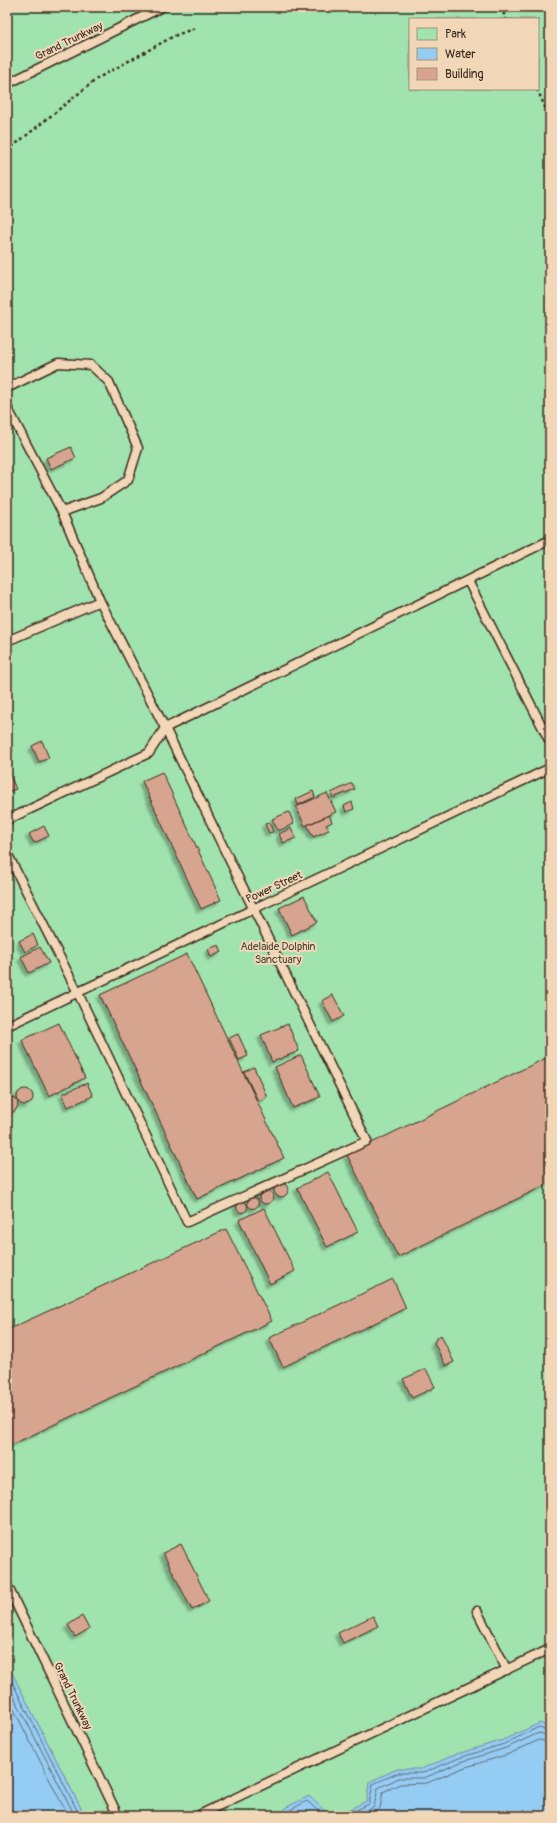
<svg xmlns="http://www.w3.org/2000/svg" width="557" height="1823" font-family="Pangolin,sans-serif">
<style>
.green{fill:#a0e3ae;stroke:#6e8666;fill-rule:evenodd}
.water{fill:#95ccf4;stroke:#718b9e}
.lines{fill:none;stroke-linecap:round;stroke-linejoin:round}
.shore{stroke:#5f6b74;stroke-width:1}
.building{fill:#d7a58f;stroke:#3b2a1e;filter:url(#shadow)}
.lane-casing{stroke:#3b2a1e;stroke-width:11}
.path{stroke:#3b2a1e;stroke-width:2.5;stroke-dasharray:3 3;stroke-linecap:butt}
.lane{stroke:#f1d6b8;stroke-width:8}
.labels{text-anchor:middle;dominant-baseline:central;stroke-width:4;stroke-linejoin:round;paint-order:stroke}
.street-label{font-size:11px;fill:#3b2a1e;stroke:#f1d6b8}
.park-label{font-size:11px;fill:#4a4634;stroke:#f1d6b8}
</style>
<defs>
<filter id="shadow"><feDropShadow dx="-3.5" dy="3.5" stdDeviation="1" flood-color="#0004"/></filter>
</defs>
<rect width="100%" height="100%" fill="#eeccb0"/>
<filter id="ink" filterUnits="userSpaceOnUse"><feTurbulence type="fractalNoise" baseFrequency=".025" numOctaves="2"/><feDisplacementMap in="SourceGraphic" scale="8" xChannelSelector="R" yChannelSelector="G"/><feConvolveMatrix kernelMatrix="1 2 1 2 8 2 1 2 1" color-interpolation-filters="sRGB"/></filter>
<g filter="url(#ink)">
<path class="green" d="M7 7H550V1816H7ZM410 19H538V89H410Z"/>
<path class="water" d="M7 1663 85 1816H7Z
M540 1723 550 1728V1816H335L367 1801 369 1782 397 1769H421L457 1754 503 1740Z
M309 1796 330 1816H286L285 1808Z"/>
<g class="lines">
<path class="shore" d="M7 1672 80 1816
M7 1683 75 1816
M7 1696 68 1816
M288 1816 290 1810 307 1801 324 1816
M344 1816 369 1804 373 1784 398 1773H423L459 1758 504 1744 539 1727 550 1731
M356 1816 374 1807 378 1788 399 1778H424L461 1762 506 1748 539 1733 550 1736
M370 1816 380 1808 383 1792 400 1784 427 1783 463 1768 509 1754 539 1740 550 1742"/>
</g>
<path class="building" d="M71 447 76 458 51 469 46 458Z
M7 738 13 751 7 754Z
M42 741 49 758 39 762 32 746Z
M162 772 221 900 201 909 142 781Z
M7 773H9L16 789 7 792Z
M352 783 355 789 333 798 331 793Z
M313 791 315 797 298 805 296 799Z
M327 793 336 812 305 826 296 807Z
M352 802 354 809 346 812 344 806Z
M289 812 294 824 278 831 272 819Z
M329 815 332 822 326 825 329 830 313 837 307 825Z
M269 822 273 832 269 833 265 824Z
M44 826 49 836 34 843 29 834Z
M291 828 296 838 283 843 279 834Z
M304 896 317 922 292 935 279 908Z
M33 934 38 945 25 952 19 941Z
M219 945 222 952 211 957 208 949Z
M40 947 49 963 29 973 21 957Z
M187 954 284 1158 197 1199 100 995Z
M333 995 344 1016 333 1022 322 1001Z
M59 1023 85 1078 49 1096 22 1040Z
M288 1024 299 1051 272 1062 261 1035Z
M238 1034 248 1056 239 1060 229 1038Z
M301 1055 320 1097 293 1108 275 1067Z
M550 1056V1183L398 1257 347 1155Z
M254 1067 267 1097 258 1101 244 1072Z
M87 1083 93 1096 68 1107 62 1094Z
M17 1097a8 8 0 1 1 16 0a8 8 0 1 1-16 0Z
M10 1096 17 1100 18 1106 15 1111 10 1113 7 1112V1097Z
M328 1172 358 1232 327 1247 297 1188Z
M274 1190a7 7 0 1 1 14 0a7 7 0 1 1-14 0Z
M259 1197a7 7 0 1 1 14 0a7 7 0 1 1-14 0Z
M247.5 1203a5.5 5.5 0 1 1 11 0a5.5 5.5 0 1 1-11 0Z
M236.5 1207a5.5 5.5 0 1 1 11 0a5.5 5.5 0 1 1-11 0Z
M264 1208 295 1271 270 1284 239 1220Z
M226 1229 272 1321 7 1447V1330Z
M393 1279 406 1308 283 1367 269 1338Z
M441 1335 454 1362 446 1366 434 1343 437 1338Z
M426 1369 435 1387 412 1398 403 1379Z
M181 1544 209 1601 192 1610 163 1553Z
M82 1616 89 1629 75 1637 68 1625Z
M373 1616 378 1626 343 1643 338 1633Z"/>
<g class="lines">
<defs>
<path id="lane" d="M7 84 162 7
M7 388 58 363 91 365 109 382 138 448 128 480 101 498 62 512 7 407
M62 512 100 601 165 728 550 540
M468 581 550 742
M7 641 100 601
M7 820 149 753 165 728 367 1141 187 1222 78 993 7 853
M7 1026 550 768
M7 1585 118 1816
M477 1611 507 1670
M197 1816 550 1649"/>
</defs>
<use href="#lane" class="lane-casing"/>
<path class="path" d="M501 7 506 19
M537 89 550 118
M7 151 98 78 174 36 195 28"/>
<use href="#lane" class="lane"/>
</g>
</g>
<g class="labels">
<g class="street-label">
<text transform="translate(69 41) rotate(-26)">Grand Trunkway</text>
<text transform="translate(274 887) rotate(-25)">Power Street</text>
<text transform="translate(73 1696) rotate(64)">Grand Trunkway</text>
</g>
<g class="park-label">
<text x="278" y="946">Adelaide Dolphin<tspan x="278" dy="13">Sanctuary</tspan></text>
</g>
</g>
<rect width="557" height="1823" fill="none" stroke="#f1d6b8" stroke-width="24"/>
<rect x="12" y="12" width="533" height="1799" fill="none" stroke="#3b2a1e" stroke-width="1.5" filter="url(#ink)"/>
<rect x="409" y="18" width="130" height="72" fill="#f1d6b8" stroke="#a8917a"/>
<rect x="417" y="28" width="20" height="12" fill="#a0e3ae" stroke="#a8917a"/>
<text x="445" y="38" font-size="12" fill="#3b2a1e">Park</text>
<rect x="417" y="48" width="20" height="12" fill="#95ccf4" stroke="#a8917a"/>
<text x="445" y="58" font-size="12" fill="#3b2a1e">Water</text>
<rect x="417" y="68" width="20" height="12" fill="#d7a58f" stroke="#a8917a"/>
<text x="445" y="78" font-size="12" fill="#3b2a1e">Building</text>
</svg>
